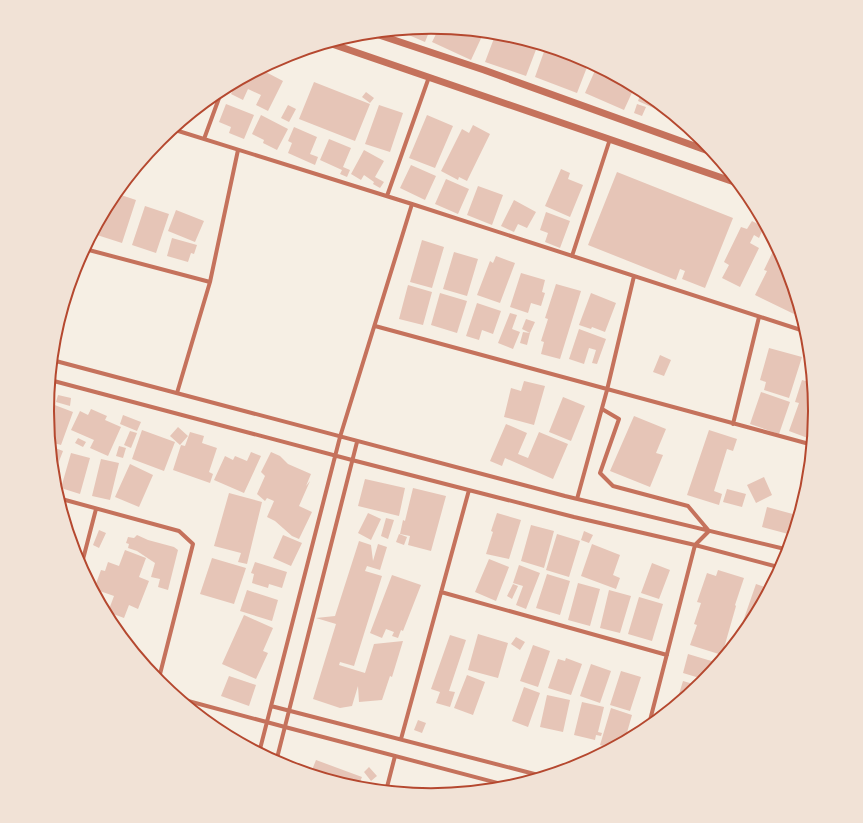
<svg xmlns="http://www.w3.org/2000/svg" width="863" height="823" font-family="Lora,serif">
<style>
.building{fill:#e6c5b7}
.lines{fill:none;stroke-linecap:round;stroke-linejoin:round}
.minor{stroke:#c5725c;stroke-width:4}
.tertiary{stroke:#c5725c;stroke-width:7}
.rim{fill:none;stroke:#b5482f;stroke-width:2}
</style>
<rect width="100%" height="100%" fill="#f6efe4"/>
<path class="building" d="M431 27 425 42 397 30Z
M439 28 484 32 471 60 432 42Z
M496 33 502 34 537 47 526 76 485 62Z
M546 46 579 56 589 62 577 93 535 77Z
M597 66 635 86 624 110 585 93Z
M260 69 283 81 268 111 256 105 261 95 248 89 243 100 231 94 236 82Z
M314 82 370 104 355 141 299 119Z
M642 90 645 92 678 119 638 101Z
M366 92 374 98 370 103 362 97Z
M226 104 254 115 244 139 229 133 231 127 219 122Z
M637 104 646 107 642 116 634 113Z
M288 105 296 109 289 122 281 118Z
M379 105 403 113 390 152 365 144Z
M261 115 288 129 277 150 263 143 264 140 252 134Z
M427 115 453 126 435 168 409 158Z
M473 125 490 134 467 181 459 177 458 180 441 171 462 129 469 133Z
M294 127 317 137 310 154 318 157 315 165 288 153 292 143 288 141Z
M329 139 351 148 343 167 350 170 347 177 340 174 342 170 320 160Z
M364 150 384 161 375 177 384 182 380 188 373 184 374 182 364 175 361 180 351 174Z
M411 165 436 176 425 200 400 188Z
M561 169 570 173 568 179 583 185 570 217 545 206Z
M617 172 733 218 705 288 682 279 685 271 680 269 676 280 588 245Z
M446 179 469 189 458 214 435 204Z
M478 186 503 195 492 225 467 215Z
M115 193 136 200 122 243 97 235 106 209Z
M514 200 536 212 527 228 518 224 514 232 501 226Z
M145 206 169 214 156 253 132 245Z
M176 210 204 221 195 242 168 231Z
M546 212 570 221 560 248 545 242 548 233 540 230Z
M752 221 764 227 759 238 754 235 750 243 759 248 740 287 722 278 729 265 724 262 741 227 747 229Z
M172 238 197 245 194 254 191 253 188 262 167 256Z
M422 240 444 247 432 288 410 282Z
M776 245 787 265 799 305 794 314 755 295 767 271 764 270Z
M454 252 478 259 467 296 443 289Z
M496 256 515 263 500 303 477 295 490 261 493 263Z
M521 273 545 280 542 292 545 293 541 306 531 303 528 313 510 307Z
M556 284 581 291 560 359 541 354 544 342 541 341 548 319 545 318Z
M408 285 432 292 423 325 399 319Z
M440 293 467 301 457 333 431 325Z
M591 293 616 303 605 332 592 327 591 329 579 325Z
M477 303 501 311 493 334 482 330 479 340 466 336Z
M510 313 517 315 512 329 520 332 513 349 498 343Z
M526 319 535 322 530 333 522 329Z
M579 329 606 339 597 364 592 363 596 350 589 348 584 364 569 359Z
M523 332 530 333 527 345 520 343Z
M769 348 802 357 789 398 764 390 766 382 760 380Z
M660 355 671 360 664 376 653 372Z
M802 380 813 383 814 395 812 401 815 402 816 412 813 440 789 431 799 403 795 402Z
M524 381 545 386 534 425 504 417 511 388 521 391Z
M761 392 790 402 779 434 750 424Z
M58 395 71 398 70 406 56 402Z
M563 397 585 406 571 441 549 432Z
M52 404 73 412 61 445 50 442 48 417Z
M91 409 107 416 105 420 121 427 108 456 90 448 94 440 71 430 80 411 88 415Z
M123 415 141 422 137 431 120 424Z
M634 416 666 429 656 453 663 455 650 487 610 471Z
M506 424 527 433 518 454 528 458 539 432 568 444 553 479 505 458 502 466 490 461Z
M178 427 188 436 180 445 170 436Z
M142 430 175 442 164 471 132 459Z
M709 430 737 439 733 451 727 449 714 491 722 494 719 505 687 495Z
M130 431 137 433 131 448 124 445Z
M190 432 204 436 202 443 217 448 209 472 213 474 210 483 173 470 181 445 185 446Z
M78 438 86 442 83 447 75 443Z
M50 446 63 451 53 477Z
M119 446 126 448 123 458 116 456Z
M251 452 261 456 244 493 214 480 225 456 233 460 235 456 247 461Z
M271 452 280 456 288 464 311 474 306 486 310 481 299 506 312 512 299 539 292 536 275 521 267 517 274 501 267 498 265 501 257 494 265 476 261 472Z
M71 453 90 458 80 494 61 488Z
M101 459 119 463 110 500 92 496Z
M130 464 153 475 139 507 115 497Z
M764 477 772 495 756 503 747 485Z
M365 479 405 488 399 516 358 506Z
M413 488 446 496 431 551 408 545 410 536 400 534 403 520 405 521Z
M727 489 746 494 742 507 723 502Z
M229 493 262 502 247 564 238 562 241 553 214 546Z
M767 507 800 516 797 525 794 524 792 535 762 527Z
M368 513 381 519 371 540 358 533Z
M497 513 521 520 509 559 486 554 493 532 491 531Z
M386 518 394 520 388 539 381 536Z
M531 525 554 531 544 568 521 561Z
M99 530 106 533 99 548 93 545Z
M584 531 593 535 589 543 581 540Z
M399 534 407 537 404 545 396 542Z
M557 534 580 541 569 577 546 570Z
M137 535 148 540 174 547 178 550 168 590 158 587 160 579 151 577 155 563 137 551 128 548 129 544 126 543 128 537 134 538Z
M283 535 302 543 291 566 273 558Z
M359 541 371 545 373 561 378 544 387 547 380 570 367 566 365 571 382 576 354 666 340 662 339 665 365 673 374 644 403 641 392 677 390 676 382 700 359 702 358 686 352 706 340 708 313 699 336 624 316 618 335 616Z
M592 544 620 555 613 575 620 578 616 589 581 576Z
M125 550 146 558 139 577 149 581 138 609 129 605 124 618 108 612 114 596 94 589 101 570 105 571 108 562 119 566Z
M212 558 246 568 234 604 200 594Z
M489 559 509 567 496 601 475 592Z
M255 562 287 572 282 588 269 584 268 588 252 583 254 574 251 573Z
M652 563 670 570 659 599 641 593Z
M519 565 540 573 526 609 516 605 523 586 513 583Z
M718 570 744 578 735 605 736 606 722 655 690 645 697 625 694 624 701 603 697 602 707 573 716 576Z
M547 574 570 581 560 615 536 608Z
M392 575 421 585 403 631 401 630 398 638 392 636 394 632 386 629 382 638 370 633Z
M578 583 600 589 590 626 568 620Z
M513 584 518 586 512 599 507 596Z
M756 584 770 589 751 625 746 632 740 630Z
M247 590 278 600 272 621 240 611Z
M609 590 631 596 620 633 600 628Z
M639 597 663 604 652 641 628 634Z
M244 615 273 628 263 651 268 653 256 679 222 664Z
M478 634 508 643 498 678 468 670Z
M450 635 466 640 449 691 455 692 450 707 436 703 440 692 431 689Z
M516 637 525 642 520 650 511 644Z
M533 645 550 651 538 687 520 681Z
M688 654 708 660 720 663 706 680 683 673Z
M566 658 582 664 571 695 548 688 558 659 565 661Z
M591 664 611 671 600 703 580 696Z
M621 671 641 677 630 711 610 705Z
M467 675 485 682 473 715 454 708Z
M229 676 256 685 249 706 221 696Z
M683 681 700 686 678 704H676Z
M524 687 540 693 528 727 512 721Z
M547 695 570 700 563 732 540 727Z
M582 702 604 707 598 732 602 733 601 736 596 735 595 740 574 735Z
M611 708 632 715 624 743 613 749 600 745Z
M418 720 426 723 422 733 414 730Z
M316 760 362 777 357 789 310 775Z
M369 767 377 776 371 781 364 772Z"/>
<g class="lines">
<path class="minor" d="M172 129 412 204 807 332
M204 139 222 90
M387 196 429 77
M85 249 210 282
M572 256 610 139
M375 326 813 445
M52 360 565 496 789 550
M50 380 352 460 574 517 695 545 782 568
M177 393 210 282 238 150
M602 409 619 419 600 473 613 486 688 506 709 531 695 545 648 728
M733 424 759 317
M58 498 179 531 193 544 158 682
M577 499 607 390 634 276
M81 567 96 509
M441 592 667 655
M177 698 285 727 513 787
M271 706 546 777
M401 739 469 490
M259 753 340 437 412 204
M276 762 357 442
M386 791 395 756"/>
<path class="tertiary" d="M373 33 484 70 714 153
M329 43 740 184"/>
</g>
<path d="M0 0H863V823H0ZM54 411a377 377 0 1 1 754 0a377 377 0 1 1-754 0Z" fill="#f1e2d6" fill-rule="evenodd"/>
<path class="rim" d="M54 411a377 377 0 1 1 754 0a377 377 0 1 1-754 0Z"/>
</svg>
